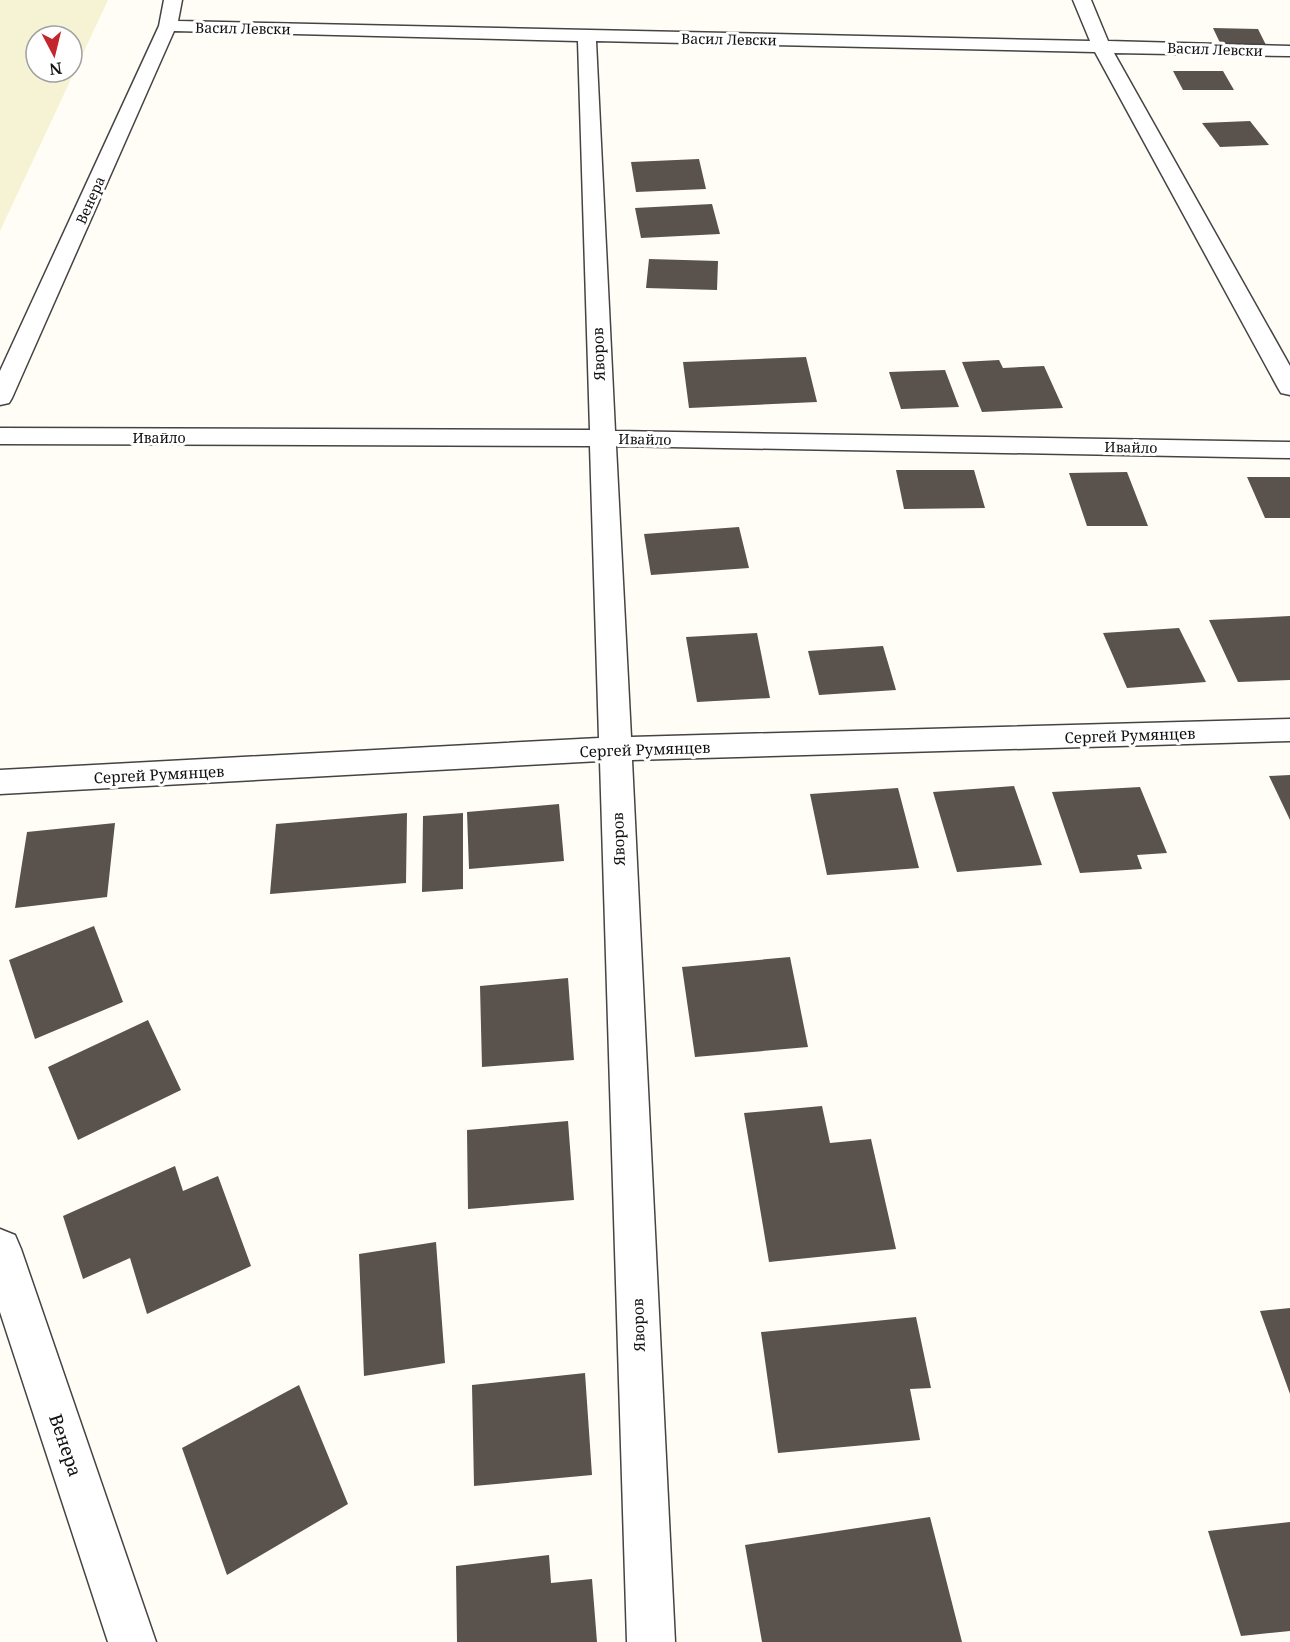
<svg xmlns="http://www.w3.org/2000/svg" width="1290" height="1642" font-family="'Noto Serif',serif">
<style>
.farmland{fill:#f6f3d4;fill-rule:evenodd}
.building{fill:#5a524d}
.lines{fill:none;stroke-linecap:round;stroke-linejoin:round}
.street-casing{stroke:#444;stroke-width:3}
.street{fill:#fff;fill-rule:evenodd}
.labels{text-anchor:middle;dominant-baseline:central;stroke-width:6;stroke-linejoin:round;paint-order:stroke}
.far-street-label{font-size:14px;fill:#111;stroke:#fff}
.street-label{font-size:15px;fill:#111;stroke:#fff}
.near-street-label{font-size:18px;fill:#111;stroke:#fff}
</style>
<rect width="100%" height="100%" fill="#fffdf5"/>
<path class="farmland" d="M0 0H108L0 231ZM36 36H72V72H36Z"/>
<path class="building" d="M1213 28 1258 29 1267 47 1221 45Z
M1173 71H1223L1234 90H1183Z
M1250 121 1269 145 1220 147 1202 123Z
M699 159 706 189 636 192 631 162Z
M712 204 720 234 641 238 635 208Z
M649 259 718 261 717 290 646 288Z
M806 357 817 402 689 408 683 362Z
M999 360 1003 368 1044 366 1063 408 982 412 962 362Z
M945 370 959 407 901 409 889 372Z
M896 470H974L985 508 904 509Z
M1127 472 1148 526H1087L1069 473Z
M1247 477H1290V518H1265Z
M739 527 749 568 651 575 644 534Z
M1290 616V680L1238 682 1209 620Z
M1179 628 1206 682 1127 688 1103 633Z
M757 633 770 698 697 702 686 637Z
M883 646 896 690 819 695 808 651Z
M1290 775V820L1269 776Z
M1014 786 1042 865 957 872 933 792Z
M1140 787 1167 853 1137 855 1142 869 1080 873 1052 792Z
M898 788 919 868 827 875 810 794Z
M559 804 564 861 469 869 467 812Z
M407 813 406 883 270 894 276 824Z
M463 813V889L422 892 423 816Z
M115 823 107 897 15 908 27 832Z
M94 926 123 1002 35 1039 9 960Z
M790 957 808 1047 695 1057 682 967Z
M568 978 574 1060 482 1067 480 986Z
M148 1020 181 1090 78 1140 48 1067Z
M822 1106 830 1143 871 1139 896 1249 769 1262 744 1113Z
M568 1121 574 1200 468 1209 467 1130Z
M175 1166 183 1191 218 1176 251 1266 147 1314 130 1258 83 1279 63 1216Z
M436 1242 445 1363 364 1376 359 1254Z
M1290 1308V1394L1260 1311Z
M916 1317 931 1388 910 1389 920 1440 778 1453 761 1332Z
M585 1373 592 1475 474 1486 472 1385Z
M299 1385 348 1504 227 1575 182 1448Z
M930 1517 962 1642H762L745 1545Z
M1290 1522V1631L1241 1636 1208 1531Z
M549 1555 551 1583 592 1579 597 1642H457L456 1566Z"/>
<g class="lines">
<defs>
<path id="street" d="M164 0H182L178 21 1090 41 1073 0H1091L1108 41 1290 46V56L1114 53 1290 366V395L1281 393 1278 388 1095 52 596 41 615 431 1290 442V458L616 446 631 737 1290 719V741L632 760 675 1642H627L600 761 0 794V770L599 738 590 446 0 444V428L590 430 578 41 174 31 12 398 9 403 0 405V371L159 26Z
M0 1229 15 1235 21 1249 156 1642H108L0 1312Z"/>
</defs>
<use href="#street" class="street-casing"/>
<use href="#street" class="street"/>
</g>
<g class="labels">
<g class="far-street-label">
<text transform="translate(243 28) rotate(1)">Васил Левски</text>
<text transform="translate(729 39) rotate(1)">Васил Левски</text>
<text transform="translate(1215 49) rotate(2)">Васил Левски</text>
<text transform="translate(90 200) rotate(-66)">Венера</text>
<text x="159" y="437">Ивайло</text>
<text transform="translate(645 439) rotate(1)">Ивайло</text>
<text transform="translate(1131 447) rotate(1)">Ивайло</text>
</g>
<g class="street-label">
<text transform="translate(598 354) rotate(-92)">Яворов</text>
<text transform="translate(1130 735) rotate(-2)">Сергей Румянцев</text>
<text transform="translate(645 749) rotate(-2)">Сергей Румянцев</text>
<text transform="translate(159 774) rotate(-3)">Сергей Румянцев</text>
<text transform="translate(618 839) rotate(-92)">Яворов</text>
<text transform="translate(638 1325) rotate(-92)">Яворов</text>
</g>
<g class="near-street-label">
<text transform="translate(66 1445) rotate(71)">Венера</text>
</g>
</g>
<g transform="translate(54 54) rotate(173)"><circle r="28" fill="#ffffff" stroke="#a0a0a0" stroke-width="1.5"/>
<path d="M0-4.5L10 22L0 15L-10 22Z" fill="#c4262e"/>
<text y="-9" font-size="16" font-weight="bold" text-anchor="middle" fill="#111111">N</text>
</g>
</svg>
